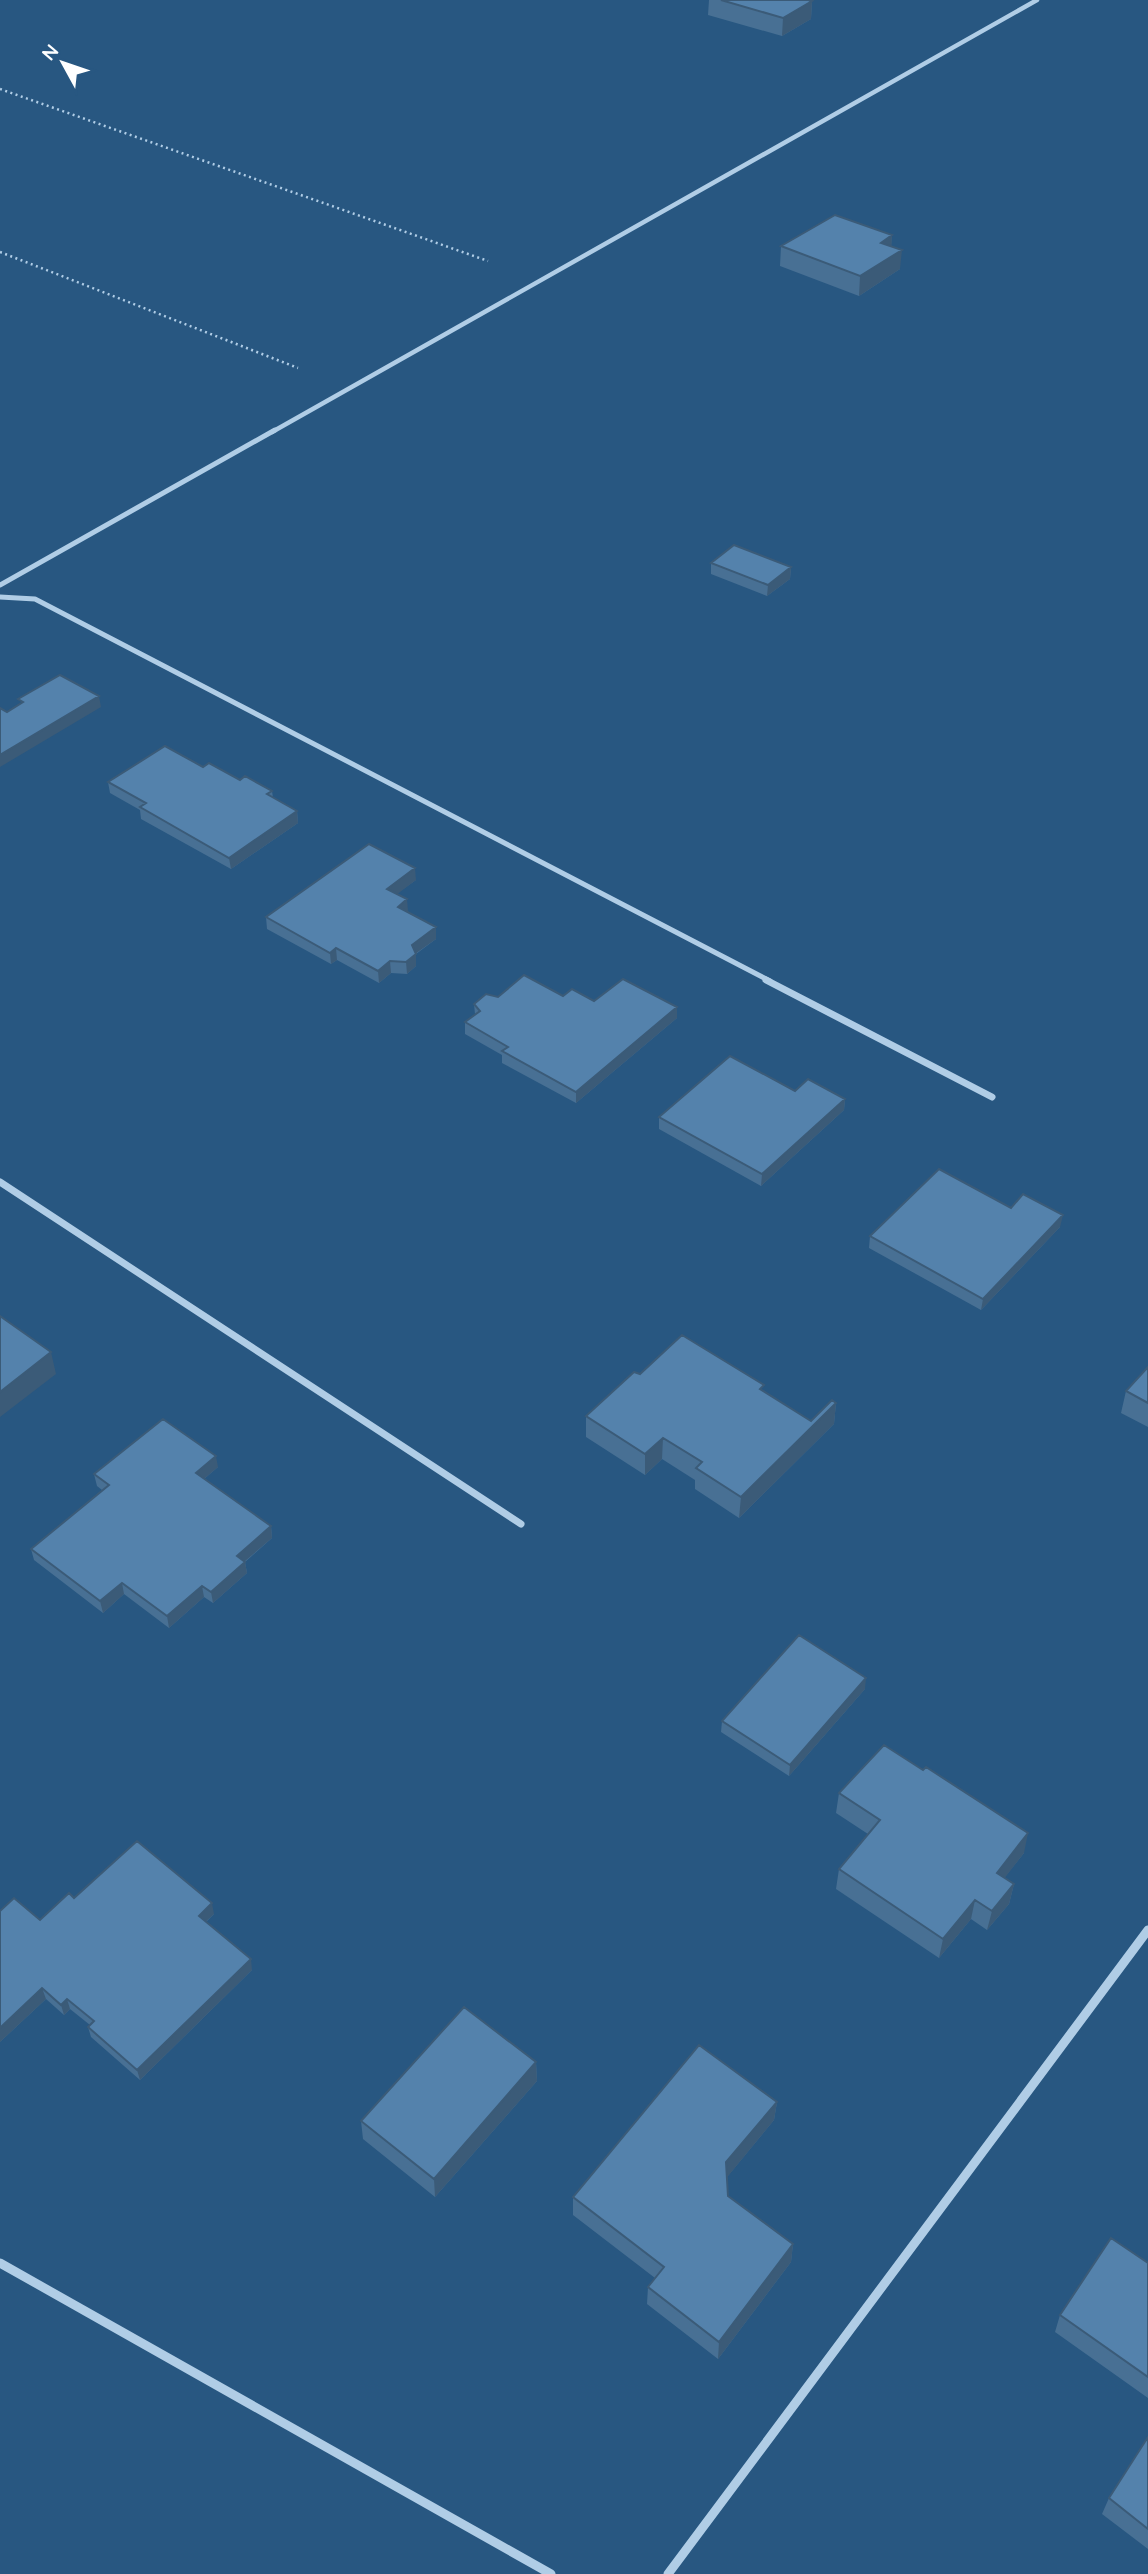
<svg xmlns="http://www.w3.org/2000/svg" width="1148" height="2574" font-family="Quicksand,sans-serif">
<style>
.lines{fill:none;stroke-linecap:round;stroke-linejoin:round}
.path{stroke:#b0cde6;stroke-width:2.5;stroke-dasharray:2 3.5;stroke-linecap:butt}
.minor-far3{stroke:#b0cde6;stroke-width:4.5}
.minor-far2{stroke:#b0cde6;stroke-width:5}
.minor-far1{stroke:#b0cde6;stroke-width:7}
.minor{stroke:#b0cde6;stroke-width:9}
.wall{fill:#487094}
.shaded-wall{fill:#3b5b78}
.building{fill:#5482ac;stroke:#3b5b78;stroke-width:2}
</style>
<rect width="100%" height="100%" fill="#285781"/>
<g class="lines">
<path class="path" d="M0 89 488 261
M0 252 298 368"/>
<path class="minor-far3" d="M272 432 1037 0"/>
<path class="minor-far2" d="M0 585 275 430
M0 597 35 599 770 981"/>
<path class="minor-far1" d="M766 980 992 1097
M0 1182 521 1524"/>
<path class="minor" d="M0 2263 551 2574
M668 2574 1148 1930"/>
</g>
<path class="wall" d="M709 0H808L812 1 811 19 782 36 708 15Z
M892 235 891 246 900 269 859 296 780 266 781 246Z
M711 563 791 567 790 579 767 596 711 574Z
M240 780 272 791 273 798 297 811 298 823 231 869 141 819 140 810 110 793 108 782Z
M416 880 396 894 407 899V912L436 927V939L416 954V966L407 974 391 973 379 983 337 960 331 964 267 929 266 917Z
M563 996 677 1018 576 1103 502 1063V1055L465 1034V1022L475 1014 474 1004 498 997Z
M795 1091 845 1099 844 1110 761 1186 659 1129V1117Z
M1011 1208 1060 1227 981 1310 869 1248 870 1236Z
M1148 1367V1427L1121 1413 1126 1391Z
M640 1374 764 1391 811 1421 836 1403 834 1424 739 1518 695 1489V1480L662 1459 645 1475 586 1437V1416Z
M218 1467 204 1479 271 1526 272 1538 245 1562 247 1573 213 1603 204 1597 169 1628 124 1594 103 1613 34 1560 31 1549 102 1490 97 1486 94 1474Z
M865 1689 789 1776 721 1732 722 1721Z
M839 1793 1024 1853 1004 1878 1014 1884 1009 1904 987 1930 971 1919 939 1958 836 1889 839 1869 868 1834 836 1813Z
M74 1898 214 1914 206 1922 252 1970 140 2080 91 2037 88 2027 90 2025 70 2009 64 2015 46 1999 0 2042 40 1920Z
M536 2062 537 2081 435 2197 363 2139 361 2121Z
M777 2102 774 2120 727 2177 728 2196 793 2244 791 2262 718 2359 647 2304 648 2287 655 2278 573 2215V2197Z
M1148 2263V2398L1055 2332 1060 2315Z
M1148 2437V2549L1102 2514 1109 2498Z"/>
<path class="shaded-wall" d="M812 1 811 19 782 36 783 18Z
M892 235 891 255 881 243Z
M902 250 900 269 859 296 860 276Z
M791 567 790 579 767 596 768 585Z
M99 696 101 707 0 767V755Z
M297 811 298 823 231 869 229 858Z
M415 868 416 880 388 901 387 889Z
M407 899 408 911 399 919 398 907Z
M436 927V939L412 956V945Z
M336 948 337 960 331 964 330 953Z
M416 954V966L407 974 406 962Z
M390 961 391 973 379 983 378 971Z
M677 1007V1018L576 1103V1092Z
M845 1099 844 1110 761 1186 762 1174Z
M1063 1215 1060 1227 981 1310 983 1299Z
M51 1352 56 1374 0 1417V1392Z
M836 1403 834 1424 739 1518 741 1497Z
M663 1438 662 1459 645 1475V1454Z
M216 1456 218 1467 198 1484 196 1473Z
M271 1526 272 1538 238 1567 237 1556Z
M245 1562 247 1573 213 1603 211 1592Z
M122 1583 124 1594 103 1613 100 1601Z
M202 1586 204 1597 169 1628 167 1616Z
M866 1678 865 1689 789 1776 790 1765Z
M1028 1833 1024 1853 993 1893 997 1873Z
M1014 1884 1009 1904 987 1930 992 1911Z
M975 1900 971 1919 939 1958 943 1939Z
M212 1903 214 1914 201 1926 199 1916Z
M251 1959 252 1970 140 2080 137 2070Z
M42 1988 46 1999 0 2042V2028Z
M67 1999 70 2009 64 2015 61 2005Z
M536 2062 537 2081 435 2197 434 2179Z
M777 2102 774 2120 724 2181 726 2162Z
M793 2244 791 2262 718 2359 719 2342Z"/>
<path class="building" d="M721 0H808L812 1 783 18Z
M835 215 892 235 881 243 902 250 860 276 781 246Z
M734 545 791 567 768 585 711 563Z
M60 675 99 696 0 755V708L7 712 23 702 18 699Z
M165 746 203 767 209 763 240 780 245 776 272 791 267 794 297 811 229 858 140 807 146 803 108 782Z
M369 844 415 868 387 889 407 899 398 907 436 927 412 945 416 954 406 962 390 961 378 971 336 948 330 953 266 917Z
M524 975 563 996 572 989 594 1001 623 979 677 1007 576 1092 502 1051 508 1047 465 1022 480 1011 474 1004 486 994 498 997Z
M730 1056 795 1091 808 1079 845 1099 762 1174 659 1117Z
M939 1169 1011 1208 1023 1194 1063 1215 983 1299 870 1236Z
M0 1316 51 1352 0 1392Z
M682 1335 764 1385 760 1389 811 1421 832 1400 836 1403 741 1497 696 1468 702 1462 663 1438 645 1454 586 1416 634 1372 640 1374Z
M1148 1367V1403L1126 1391Z
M163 1419 216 1456 196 1473 271 1526 237 1556 245 1562 211 1592 202 1586 167 1616 122 1583 100 1601 31 1549 109 1485 94 1474Z
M799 1635 866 1678 790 1765 722 1721Z
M884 1745 923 1770 926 1767 1028 1833 997 1873 1014 1884 992 1911 975 1900 943 1939 839 1869 880 1820 839 1793Z
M137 1841 212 1903 199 1916 251 1959 137 2070 88 2027 94 2021 67 1999 61 2005 42 1988 0 2028V1911L14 1898 40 1920 69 1893 74 1898Z
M464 2007 536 2062 434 2179 361 2121Z
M699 2045 777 2102 726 2162 728 2196 793 2244 719 2342 648 2287 664 2267 573 2197Z
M1111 2238 1148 2263V2377L1060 2315Z
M1148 2437V2529L1109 2498Z"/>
<g transform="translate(63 63) rotate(310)" stroke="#285781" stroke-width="5" paint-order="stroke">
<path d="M0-5L12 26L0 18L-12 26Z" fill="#ffffff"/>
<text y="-10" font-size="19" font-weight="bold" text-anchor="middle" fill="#ffffff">N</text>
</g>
</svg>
